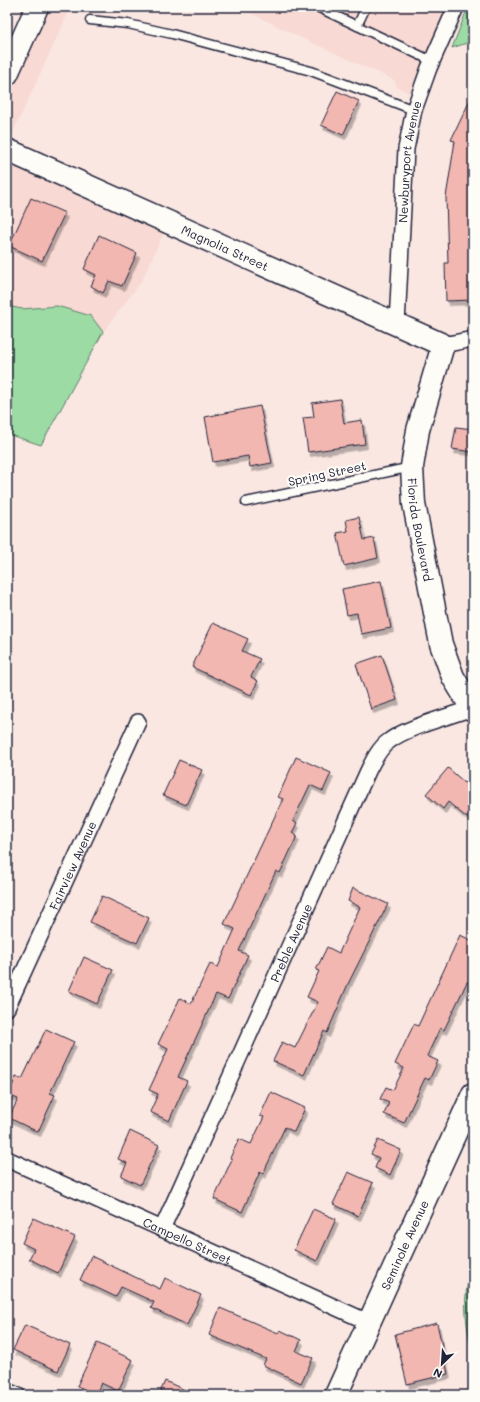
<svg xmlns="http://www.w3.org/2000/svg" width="480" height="1402" font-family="Mali,sans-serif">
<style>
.built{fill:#f8d9d3}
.green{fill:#9cdba3;stroke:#5f7e6f}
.building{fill:#f2b7b1;stroke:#22223b;filter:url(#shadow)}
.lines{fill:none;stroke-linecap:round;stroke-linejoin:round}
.lane-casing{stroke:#22223b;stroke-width:11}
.street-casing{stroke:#22223b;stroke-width:18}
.secondary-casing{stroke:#22223b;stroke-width:25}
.lane{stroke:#fdfcf7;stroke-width:8}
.street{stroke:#fdfcf7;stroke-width:15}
.secondary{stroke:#fdfcf7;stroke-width:22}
.labels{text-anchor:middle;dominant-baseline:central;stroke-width:4;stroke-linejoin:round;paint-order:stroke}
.street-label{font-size:12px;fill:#22223b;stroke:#fdfcf7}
</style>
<defs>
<filter id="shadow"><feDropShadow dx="2.5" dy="4.5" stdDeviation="0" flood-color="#0004"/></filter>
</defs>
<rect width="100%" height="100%" fill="#fae7e2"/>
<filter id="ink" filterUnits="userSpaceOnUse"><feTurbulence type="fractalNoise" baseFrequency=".025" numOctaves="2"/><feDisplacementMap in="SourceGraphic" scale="8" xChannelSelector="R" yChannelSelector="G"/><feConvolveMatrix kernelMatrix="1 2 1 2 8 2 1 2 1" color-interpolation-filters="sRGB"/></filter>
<g filter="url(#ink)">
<path class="built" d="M46 7H71L9 141 7 140V93Z
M239 7H448L422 65 411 94 397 87 394 80 293 34Z
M7 160 165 230 141 282 103 332 91 316 57 306 22 309 7 306Z"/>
<path class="green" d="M468 7H473V41L452 48Z
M7 306 22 309 57 306 91 316 103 332 41 445 7 434Z
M473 1268 472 1295 473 1360C468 1328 459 1299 473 1268Z"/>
<path class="building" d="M337 91 359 101 343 135 321 125Z
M473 94V300L446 301 445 263H448L446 197 455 141 451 140Z
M31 198 65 213 42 261 9 246Z
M99 235 137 253 122 286 109 281 103 293 91 286 96 275 84 269Z
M340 399 344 423 362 420 365 444 308 452 303 418 314 417 312 403Z
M260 406 272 463 250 467 248 456 213 462 205 417Z
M456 427 473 429V452L452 449Z
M359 517 364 540 374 538 378 558 344 566 337 533 348 531 346 520Z
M381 581 391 628 361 634 357 613 347 615 342 589Z
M213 623 248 639 242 651 260 659 251 677 258 681 251 695 192 667Z
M382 655 397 700 371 709 356 664Z
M296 757 331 773 323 791 310 785 293 821 297 823 292 833 297 836 280 873 276 871 239 951 248 955 228 999 216 994 178 1077 187 1081 169 1121 150 1112 158 1094 149 1090 168 1049 158 1044 180 998 191 1004 210 964 218 967 235 929 224 924 283 799 278 797Z
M179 760 202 770 186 805 163 795Z
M448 768 473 790V810L467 818 448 802 443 809 426 794Z
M353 888 388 904 348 984 327 1033 324 1031 304 1075 273 1061 282 1042 295 1048 318 1002 307 997 319 971 316 970 327 947 339 953 360 907 348 901Z
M102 896 149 918 137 943 90 922Z
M460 935 473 941V973L469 982H467L444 1030 440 1028 427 1056 438 1061 429 1080 425 1078 404 1123 384 1114 389 1103 380 1099 386 1087 393 1090 404 1068 395 1064 414 1024 418 1026Z
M84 957 113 970 97 1004 69 991Z
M46 1029 74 1042 50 1093 55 1095 38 1132 9 1118 18 1099 8 1095 16 1077 22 1079Z
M271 1092 305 1108 294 1132 285 1127 263 1174 260 1172 242 1212 214 1199 232 1159 230 1158 239 1139 251 1144 264 1117 260 1116Z
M130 1131 159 1145 140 1185 121 1176 127 1163 118 1159Z
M378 1140 401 1150 390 1175 375 1168 379 1158 371 1154Z
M348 1172 373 1183 358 1216 333 1204Z
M313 1209 336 1219 317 1261 294 1250Z
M33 1218 75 1237 58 1273 29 1259 34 1249 22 1243Z
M91 1256 160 1289 165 1278 201 1295 187 1325 151 1308 154 1302 121 1287 116 1297 80 1280Z
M220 1308 278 1333 280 1330 301 1340 296 1351 313 1358 301 1383 263 1365 266 1359 209 1335Z
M437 1323 448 1374 407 1384 395 1334Z
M25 1325 70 1345 58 1371 13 1350Z
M97 1343 133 1360 118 1391 101 1383 96 1394 77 1386Z
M165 1381 196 1395H159Z"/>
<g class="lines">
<defs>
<path id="lane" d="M317 7 432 61
M90 20 128 24 172 34 311 71 414 110
M357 26 366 7
M246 502 412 467"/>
<g id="street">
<path id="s1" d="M397 324 406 149 414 110 429 68 456 7"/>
<path d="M443 345 473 339"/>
<path id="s2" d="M7 1008 138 722"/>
<path id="s3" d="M7 1159 368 1322"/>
<path id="s4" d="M162 1229 368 771C373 761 379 748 389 741 409 726 448 717 472 708"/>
<path d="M7 1391 17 1395"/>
</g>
<g id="secondary">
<path d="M7 74 37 7"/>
<path id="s5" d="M7 150 443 345 418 430 412 467 414 504 441 644 453 677 473 710"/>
<path id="s6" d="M336 1395 473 1094"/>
</g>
</defs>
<use href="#lane" class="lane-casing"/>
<use href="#street" class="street-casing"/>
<use href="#secondary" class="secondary-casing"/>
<use href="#lane" class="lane"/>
<use href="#street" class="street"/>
<use href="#secondary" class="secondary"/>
</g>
</g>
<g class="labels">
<g class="street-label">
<text stroke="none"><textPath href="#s1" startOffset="163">Newburyport Avenue</textPath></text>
<text stroke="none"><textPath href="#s5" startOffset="239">Magnolia Street</textPath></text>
<text transform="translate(327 473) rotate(-12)">Spring Street</text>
<text stroke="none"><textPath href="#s5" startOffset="667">Florida Boulevard</textPath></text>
<text stroke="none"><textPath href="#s2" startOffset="157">Fairview Avenue</textPath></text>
<text stroke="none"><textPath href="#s4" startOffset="314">Preble Avenue</textPath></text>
<text stroke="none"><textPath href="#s3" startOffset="198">Campello Street</textPath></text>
<text stroke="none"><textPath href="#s6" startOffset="165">Seminole Avenue</textPath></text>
</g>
</g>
<rect width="480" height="1402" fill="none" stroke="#fdfcf7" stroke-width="24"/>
<rect x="12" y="12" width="456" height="1378" fill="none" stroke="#22223b" stroke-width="1.5" filter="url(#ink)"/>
<g transform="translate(442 1364) rotate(205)" stroke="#fdfcf7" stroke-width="3" paint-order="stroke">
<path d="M0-3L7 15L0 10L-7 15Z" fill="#22223b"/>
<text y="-6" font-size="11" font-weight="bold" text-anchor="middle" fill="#22223b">N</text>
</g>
</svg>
